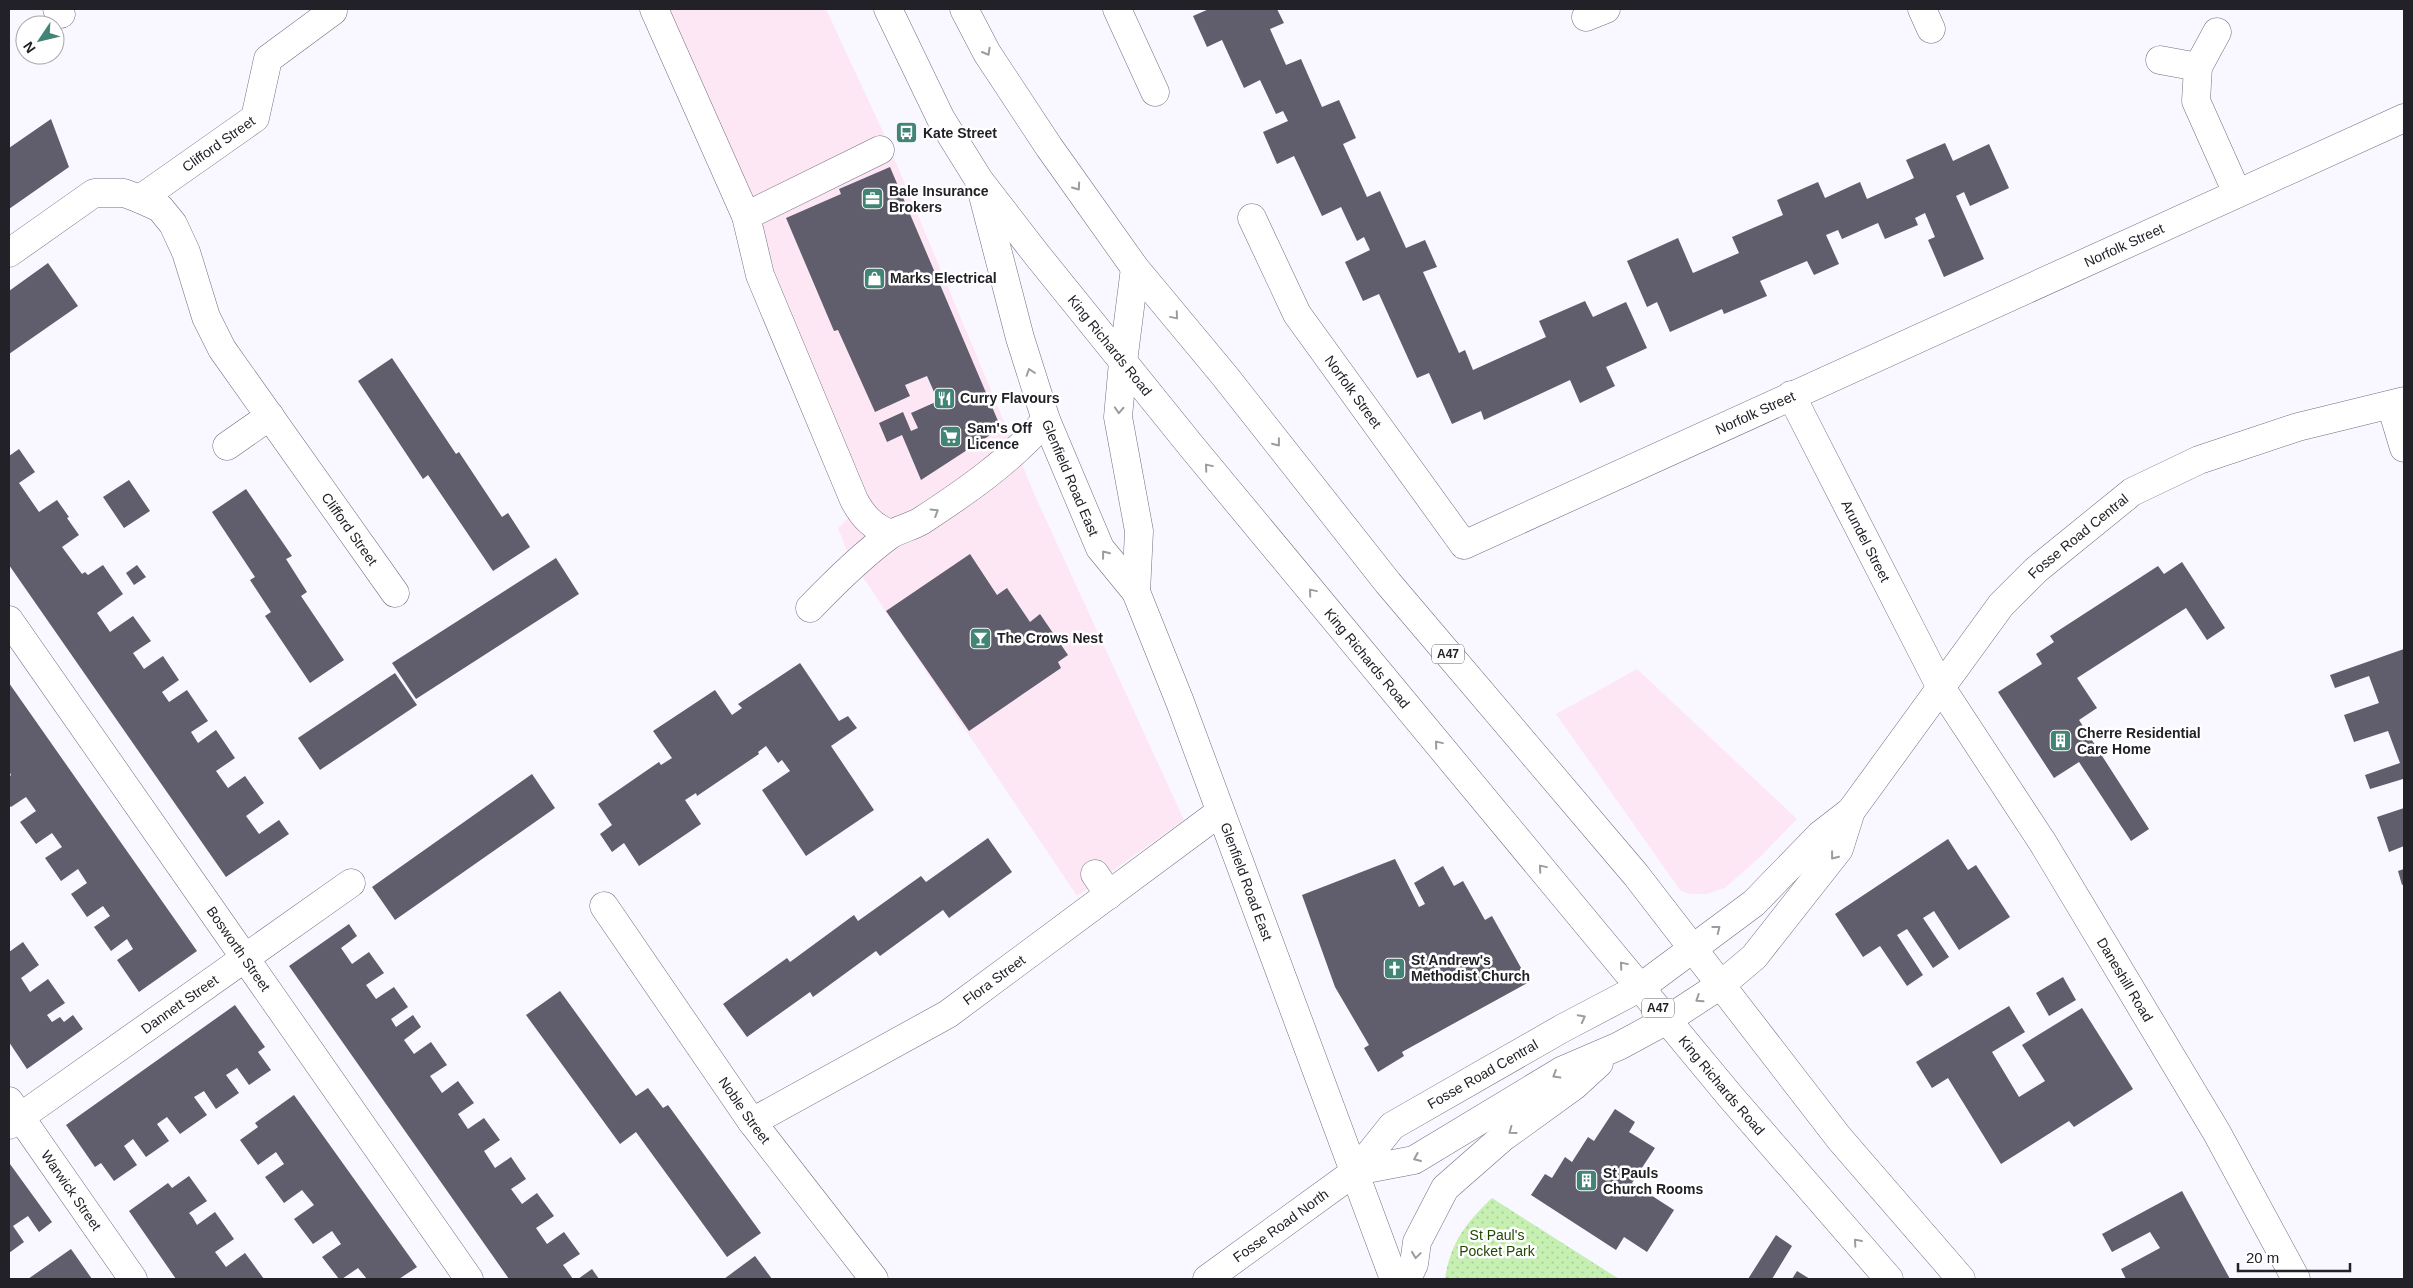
<svg xmlns="http://www.w3.org/2000/svg" width="2413" height="1288" font-family="Helvetica,sans-serif">
<style>
.commercial{fill:#fde7f5}
.park{fill:url(#park-dots)}
.building{fill:#605d6c}
.lines{fill:none;stroke-linecap:round;stroke-linejoin:round}
.minor-casing{stroke:#716e7e;stroke-width:29}
.major-casing{stroke:#716e7e;stroke-width:29}
.minor{stroke:#fff;stroke-width:28}
.major{stroke:#fff;stroke-width:28}
.oneway{stroke:#9c9b9e}
.labels{text-anchor:middle;dominant-baseline:central;stroke-width:5;stroke-linejoin:round;paint-order:stroke}
.shield{fill:#fff;stroke:#646468;stroke-width:1}
.shield-label{font-size:12px;font-weight:bold;fill:#222127}
.poi-label{font-size:14px;font-weight:bold;fill:#222127;stroke:#fff;text-anchor:start}
.street-label{font-size:14px;fill:#222127;stroke:#fff}
.park-label{font-size:14px;fill:#204900;stroke:#fff}
</style>
<defs>
<pattern id="park-dots" width="8" height="8" patternUnits="userSpaceOnUse" patternTransform="scale(1.25)"><rect width="8" height="8" fill="#c6efb2"/><path d="M2 2h.1M6 6h.1" fill="none" stroke="#aacd99" stroke-width="1.8" stroke-linecap="round"/></pattern>
</defs>
<rect width="100%" height="100%" fill="#f9f7ff"/>
<path class="commercial" d="M655 9H826L884 134 1036 498 1184 820 1077 896 850 558 838 528 859 508Z
M1637 669 1797 819 1761 856 1725 888 1707 894H1689L1680 890 1556 714Z"/>
<path class="park" d="M1492 1198 1619 1279H1445C1450 1243 1466 1223 1492 1198Z"/>
<path class="building" d="M1209 9H1277L1284 23 1270 29 1286 65 1301 59 1322 107 1339 100 1356 138 1343 144 1367 197 1380 191 1406 248 1425 240 1437 267 1423 272 1459 353 1465 350 1473 370 1546 337 1539 321 1585 301 1593 317 1626 302 1647 348 1606 367 1615 386 1580 403 1570 380 1484 420 1481 411 1452 424 1429 373 1417 378 1379 294 1363 301 1345 262 1370 250 1364 237 1357 241 1341 207 1322 216 1294 156 1277 164 1263 132 1288 121 1283 111 1276 114 1260 80 1244 88 1222 40 1207 47 1193 16Z
M51 119 69 167 9 209V148Z
M1945 143 1953 161 1989 144 2009 188 1970 206 1964 192 1956 196 1984 259 1944 277 1928 240 1935 237 1925 213 1915 218 1918 225 1885 239 1878 223 1842 239 1838 230 1826 235 1839 264 1814 275 1807 261 1760 281 1767 296 1724 314 1722 309 1670 332 1657 302 1647 307 1627 261 1678 238 1693 273 1739 253 1732 237 1783 215 1777 200 1818 182 1825 198 1860 182 1867 199 1914 178 1906 160Z
M890 167 1001 428 921 480 902 435 887 442 879 423 903 412 911 431 918 428 911 413 938 401 927 376 905 385 910 396 875 412 838 330 834 331 786 218 841 194 839 189Z
M48 263 78 306 9 354V291Z
M392 358 456 454 459 452 502 517 508 513 530 547 493 571 428 475 423 479 358 381Z
M19 449 35 472 19 483 39 512 57 500 69 517 67 518 79 535 62 547 82 574 85 572 88 575 103 565 123 594 97 613 110 632 133 616 151 641 133 653 144 669 163 656 179 680 162 692 169 702 187 690 208 721 191 732 198 743 216 730 235 758 216 771 228 788 245 776 264 803 246 816 259 834 279 820 289 834 226 877 9 565V456Z
M129 480 150 511 124 528 103 497Z
M246 489 292 556 286 559 307 592 301 596 344 660 310 683 265 616 271 612 250 580 255 577 212 512Z
M970 554 997 595 1007 588 1030 622 1040 614 1068 655 1058 662 1061 668 969 731 886 611Z
M556 558 579 594 416 699 392 663Z
M2182 562 2225 628 2207 640 2186 608 2077 678 2097 708 2079 720 2149 829 2131 841 2079 762 2054 778 1998 692 2042 664 2036 654 2054 642 2050 636 2158 566 2164 574Z
M137 565 146 577 134 585 126 573Z
M2404 649V782L2403 779 2370 789 2365 775 2400 763 2388 731 2354 742 2344 715 2379 703 2369 676 2335 688 2330 675Z
M800 663 839 721 848 716 857 728 831 746 874 810 806 856 762 790 790 771 782 760 778 763 766 746 758 752 759 754 697 796 696 793 685 800 701 824 639 866 624 843 612 852 600 834 612 825 598 804 659 762 661 765 672 758 653 731 715 690 732 715 742 708 738 704Z
M395 673 417 705 320 770 298 738Z
M9 683 197 951 139 992 117 960 133 949 127 939 111 951 94 927 110 916 103 906 87 917 71 894 87 883 78 869 61 881 45 858 62 847 52 833 36 844 20 822 36 811 26 797 11 807 9 805V777L11 775 9 771Z
M532 774 555 808 395 920 372 887Z
M2404 808V846L2389 852 2377 817Z
M988 838 1012 872 949 918 943 910 880 956 876 951 813 997 810 992 747 1037 723 1004 787 958 790 962 854 915 858 921 921 876 926 882Z
M1948 839 1968 870 1976 865 2010 917 1959 950 1934 911 1923 918 1949 957 1933 968 1907 929 1897 935 1923 975 1907 986 1880 946 1863 957 1835 914Z
M1395 859 1419 907 1425 904 1414 883 1443 866 1454 886 1463 881 1485 920 1492 916 1529 982 1402 1052 1404 1056 1378 1072 1364 1048 1369 1045 1335 987 1302 895Z
M2404 869V884L2402 885 2398 871Z
M349 924 357 936 341 948 352 964 369 952 384 973 366 985 376 999 394 987 408 1007 391 1019 396 1027 413 1015 421 1027 404 1040 414 1054 431 1042 447 1065 430 1076 442 1093 458 1081 474 1103 458 1114 468 1129 484 1118 500 1140 484 1151 495 1168 511 1157 526 1179 511 1189 522 1204 537 1193 554 1216 536 1228 547 1244 564 1232 580 1254 563 1265 573 1279H509L289 966Z
M23 942 39 965 21 978 30 992 48 979 65 1003 47 1015 52 1022 60 1017 64 1022 73 1015 83 1029 27 1069 9 1042V952Z
M2063 977 2076 1000 2049 1016 2036 993Z
M560 991 636 1096 648 1088 663 1108 668 1105 761 1233 727 1257 636 1132 620 1144 526 1015Z
M235 1005 265 1047 258 1052 271 1070 249 1085 237 1068 226 1075 239 1093 216 1109 204 1091 194 1097 207 1115 180 1134 167 1117 157 1124 169 1141 146 1157 133 1139 124 1146 137 1165 114 1181 101 1163 95 1167 66 1125Z
M2009 1006 2025 1032 1992 1052 2019 1097 2045 1081 2022 1045 2082 1008 2133 1089 2074 1127 2069 1121 2001 1164 1948 1078 1932 1088 1916 1062Z
M294 1095 417 1267 399 1279H367L358 1268 342 1279H339L322 1257 341 1244 332 1231 313 1244 294 1219 314 1205 302 1190 284 1203 265 1177 284 1164 276 1152 258 1165 240 1140 258 1127 255 1123Z
M1615 1109 1635 1122 1629 1132 1655 1148 1632 1183 1674 1210 1647 1252 1624 1237 1616 1250 1531 1195 1545 1174 1552 1178 1565 1157 1572 1162 1588 1137 1594 1141Z
M10 1164 52 1222 39 1232 28 1216 13 1226 24 1242 9 1253Z
M189 1176 207 1201 189 1213 193 1218 197 1225 215 1212 234 1239 215 1252 226 1267 245 1253 264 1279H176L129 1211 168 1183 172 1188Z
M2182 1191 2230 1279H2126L2121 1269 2160 1248 2150 1232 2112 1252 2102 1234Z
M1776 1235 1792 1246 1772 1279H1748Z
M71 1249 92 1279H28Z
M755 1256 772 1279H724Z
M592 1269 599 1279H578Z
M1797 1271 1810 1279H1792Z"/>
<g class="lines">
<defs>
<g id="minor">
<path d="M57 9 61 14"/>
<path d="M654 9 746 216 760 275 854 500C863 517 873 527 891 534"/>
<path d="M1117 9 1155 92"/>
<path d="M1922 9 1931 29"/>
<path d="M1586 17 1606 9"/>
<path d="M2217 32 2198 67 2196 101 2237 193"/>
<path d="M2160 60 2198 67"/>
<path id="s1" d="M979 180 1020 338 1046 420 1100 548 1136 592 1180 702 1394 1279"/>
<path id="s2" d="M140 199 255 118 268 59 333 11"/>
<path d="M746 216 880 150"/>
<path id="s3" d="M1252 218 1297 314 1464 545 2404 118"/>
<path id="s4" d="M9 253 94 193H124L140 199 160 208 173 224 186 252 206 317 222 349 395 593"/>
<path d="M1123 362 1118 417 1139 531 1136 592"/>
<path id="s5" d="M1791 395 1940 686 2043 843 2217 1133 2296 1279"/>
<path d="M2391 405 2404 448"/>
<path d="M227 446 270 416"/>
<path d="M810 608C835 582 861 556 890 535 899 529 911 527 921 521 967 491 1010 461 1046 420"/>
<path id="s6" d="M9 620 469 1279"/>
<path d="M1095 874 1109 895"/>
<path id="s7" d="M604 906 752 1122 874 1279"/>
<path id="s8" d="M9 1101 133 1279"/>
<path id="s9" d="M752 1122 948 1014 1220 812"/>
<path id="s10" d="M9 1125 351 883"/>
<path d="M1356 1171 1414 1160 1563 1070 1619 1046 1667 1020 1722 984 1754 957 1839 849 1851 811"/>
<path id="s11" d="M1207 1279 1356 1171 1392 1126 1563 1028 1641 987 1754 903 1820 835 1851 811 2001 605 2036 570 2132 492 2199 460 2298 427 2404 401"/>
<path d="M1407 1279 1414 1264 1417 1242 1445 1188 1502 1138 1574 1086 1599 1063"/>
</g>
<g id="major">
<path id="s12" d="M888 9 941 119 979 180 1037 255 1192 447 1730 1096 1889 1279"/>
<path d="M964 9 987 53 1049 147 1135 268 1224 375 1388 583 1636 875 1839 1138 1961 1279"/>
<path d="M1123 362 1135 268"/>
</g>
</defs>
<use href="#minor" class="minor-casing"/>
<use href="#major" class="major-casing"/>
<use href="#minor" class="minor"/>
<use href="#major" class="major"/>
</g>
<defs><path id="oneway-chevron" d="M-2-3.5L2.5 0L-2 3.5" fill="none" stroke-width="1.6" stroke-linecap="round" stroke-linejoin="round" transform="scale(1.25)"/></defs>
<g class="oneway">
<use href="#oneway-chevron" transform="translate(987 52) rotate(60)"/>
<use href="#oneway-chevron" transform="translate(1077 187) rotate(55)"/>
<use href="#oneway-chevron" transform="translate(1175 316) rotate(50)"/>
<use href="#oneway-chevron" transform="translate(1030 372) rotate(-108)"/>
<use href="#oneway-chevron" transform="translate(1119 410) rotate(93)"/>
<use href="#oneway-chevron" transform="translate(1277 443) rotate(52)"/>
<use href="#oneway-chevron" transform="translate(1208 467) rotate(-130)"/>
<use href="#oneway-chevron" transform="translate(935 512) rotate(-32)"/>
<use href="#oneway-chevron" transform="translate(1105 554) rotate(-128)"/>
<use href="#oneway-chevron" transform="translate(1312 592) rotate(-130)"/>
<use href="#oneway-chevron" transform="translate(1438 744) rotate(-130)"/>
<use href="#oneway-chevron" transform="translate(1834 856) rotate(128)"/>
<use href="#oneway-chevron" transform="translate(1542 868) rotate(-130)"/>
<use href="#oneway-chevron" transform="translate(1717 929) rotate(-38)"/>
<use href="#oneway-chevron" transform="translate(1623 965) rotate(-130)"/>
<use href="#oneway-chevron" transform="translate(1699 999) rotate(147)"/>
<use href="#oneway-chevron" transform="translate(1582 1018) rotate(-28)"/>
<use href="#oneway-chevron" transform="translate(1556 1075) rotate(149)"/>
<use href="#oneway-chevron" transform="translate(1512 1131) rotate(144)"/>
<use href="#oneway-chevron" transform="translate(1417 1158) rotate(157)"/>
<use href="#oneway-chevron" transform="translate(1857 1242) rotate(-131)"/>
<use href="#oneway-chevron" transform="translate(1416 1255) rotate(98)"/>
</g>
<defs>
<symbol id="bus-square" viewBox="-11 -11 22 22"><rect x="-9" y="-9" width="18" height="18" rx="4" fill="#428475" stroke="#fff"/><path d="M-5-6H5V4H4V6H2V4H-2V6H-4V4H-5ZM-3.5-4V0h7V-4ZM-3.5 1.2v1.5H-2V1.2ZM2 1.2v1.5H3.5V1.2Z" fill="#fff"/></symbol>
<symbol id="office-square" viewBox="-11 -11 22 22"><rect x="-9" y="-9" width="18" height="18" rx="4" fill="#428475" stroke="#fff"/><path d="M-6-3h4V-5.5h4V-3h4V5H-6ZM-1-4.5V-3h2v-1.5ZM-6 0V1H6V0Z" fill="#fff"/></symbol>
<symbol id="shop-square" viewBox="-11 -11 22 22"><rect x="-9" y="-9" width="18" height="18" rx="4" fill="#428475" stroke="#fff"/><path d="M-5-2.5h2.3a2.7 3.5 0 0 1 5.4 0H5L5.5 6h-11ZM-1.5-2.5h3a1.5 2.3 0 0 0-3 0Z" fill="#fff"/></symbol>
<symbol id="restaurant-square" viewBox="-11 -11 22 22"><rect x="-9" y="-9" width="18" height="18" rx="4" fill="#428475" stroke="#fff"/><path d="M-5-6h1v4h1v-4h1v4h1v-4h1v5L-1.5 .5V6h-2V.5L-5-1ZM5-6V6H3V1.5H1.5Q1.5-4 5-6Z" fill="#fff"/></symbol>
<symbol id="supermarket-square" viewBox="-11 -11 22 22"><rect x="-9" y="-9" width="18" height="18" rx="4" fill="#428475" stroke="#fff"/><path d="M-6-5.5h2.5l.6 2H6L4.5 2H-2.5L-4.4-4H-6ZM-1.5 3.2a1.3 1.3 0 1 0 .1 0ZM3 3.2a1.3 1.3 0 1 0 .1 0Z" fill="#fff"/></symbol>
<symbol id="bar-square" viewBox="-11 -11 22 22"><rect x="-9" y="-9" width="18" height="18" rx="4" fill="#428475" stroke="#fff"/><path d="M-6-5H6L.8 .8V4.5H3.5V6h-7V4.5H-.8V.8Z" fill="#fff"/></symbol>
<symbol id="building-square" viewBox="-11 -11 22 22"><rect x="-9" y="-9" width="18" height="18" rx="4" fill="#428475" stroke="#fff"/><path d="M-4-6H4V6H1V3H-1V6H-4ZM-2.5-4.3h1.7v1.8h-1.7ZM.8-4.3h1.7v1.8H.8ZM-2.5-1h1.7V.8h-1.7ZM.8-1h1.7V.8H.8Z" fill="#fff"/></symbol>
<symbol id="church-square" viewBox="-11 -11 22 22"><rect x="-9" y="-9" width="18" height="18" rx="4" fill="#428475" stroke="#fff"/><path d="M-1.2-6h2.4v3.5h3.3v2.4h-3.3V6h-2.4V-.1h-3.3v-2.4h3.3Z" fill="#fff"/></symbol>
</defs>
<g fill-rule="evenodd">
<use href="#bus-square" x="894" y="120" width="25" height="25"/>
<use href="#office-square" x="860" y="186" width="25" height="25"/>
<use href="#shop-square" x="862" y="266" width="25" height="25"/>
<use href="#restaurant-square" x="932" y="386" width="25" height="25"/>
<use href="#supermarket-square" x="938" y="424" width="25" height="25"/>
<use href="#bar-square" x="968" y="626" width="25" height="25"/>
<use href="#building-square" x="2048" y="728" width="25" height="25"/>
<use href="#church-square" x="1382" y="956" width="25" height="25"/>
<use href="#building-square" x="1574" y="1168" width="25" height="25"/>
</g>
<g class="labels">
<g class="shield">
<rect x="1432" y="644.5" width="32" height="19" rx="4"/>
<rect x="1642" y="998.5" width="32" height="19" rx="4"/>
</g>
<g class="shield-label">
<text x="1448" y="654">A47</text>
<text x="1658" y="1008">A47</text>
</g>
<g class="poi-label">
<text x="923" y="133">Kate Street</text>
<text x="889" y="191">Bale Insurance<tspan x="889" dy="16">Brokers</tspan></text>
<text x="890" y="278">Marks Electrical</text>
<text x="960" y="398">Curry Flavours</text>
<text x="967" y="428">Sam's Off<tspan x="967" dy="16">Licence</tspan></text>
<text x="997" y="638">The Crows Nest</text>
<text x="2077" y="733">Cherre Residential<tspan x="2077" dy="16">Care Home</tspan></text>
<text x="1411" y="960">St Andrew's<tspan x="1411" dy="16">Methodist Church</tspan></text>
<text x="1603" y="1173">St Pauls<tspan x="1603" dy="16">Church Rooms</tspan></text>
</g>
<g class="street-label">
<text stroke="none"><textPath href="#s2" startOffset="96">Clifford Street</textPath></text>
<text stroke="none"><textPath href="#s3" startOffset="1116">Norfolk Street</textPath></text>
<text stroke="none"><textPath href="#s12" startOffset="405">King Richards Road</textPath></text>
<text stroke="none"><textPath href="#s3" startOffset="202">Norfolk Street</textPath></text>
<text stroke="none"><textPath href="#s3" startOffset="711">Norfolk Street</textPath></text>
<text stroke="none"><textPath href="#s1" startOffset="312">Glenfield Road East</textPath></text>
<text stroke="none"><textPath href="#s4" startOffset="549">Clifford Street</textPath></text>
<text stroke="none"><textPath href="#s11" startOffset="1160">Fosse Road Central</textPath></text>
<text stroke="none"><textPath href="#s5" startOffset="164">Arundel Street</textPath></text>
<text stroke="none"><textPath href="#s12" startOffset="810">King Richards Road</textPath></text>
<text stroke="none"><textPath href="#s1" startOffset="755">Glenfield Road East</textPath></text>
<text stroke="none"><textPath href="#s6" startOffset="401">Bosworth Street</textPath></text>
<text stroke="none"><textPath href="#s9" startOffset="281">Flora Street</textPath></text>
<text stroke="none"><textPath href="#s5" startOffset="674">Daneshill Road</textPath></text>
<text stroke="none"><textPath href="#s10" startOffset="209">Dannett Street</textPath></text>
<text stroke="none"><textPath href="#s11" startOffset="346">Fosse Road Central</textPath></text>
<text stroke="none"><textPath href="#s12" startOffset="1365">King Richards Road</textPath></text>
<text stroke="none"><textPath href="#s7" startOffset="248">Noble Street</textPath></text>
<text stroke="none"><textPath href="#s8" startOffset="109">Warwick Street</textPath></text>
<text stroke="none"><textPath href="#s11" startOffset="91">Fosse Road North</textPath></text>
</g>
<g class="park-label">
<text x="1497" y="1235">St Paul's<tspan x="1497" dy="16">Pocket Park</tspan></text>
</g>
</g>
<rect width="2413" height="1288" fill="none" stroke="#222127" stroke-width="20"/>
<g transform="translate(40 40) rotate(235)"><circle r="24" fill="#ffffff" stroke="#a7a6a9"/>
<path d="M0-4L9 19L0 12L-9 19Z" fill="#428475"/>
<text y="-8" font-size="14" font-weight="bold" text-anchor="middle" fill="#222127">N</text>
</g>
<path d="M2238 1263v8h112v-8" fill="none" stroke="#222127" stroke-width="2.5"/>
<text x="2246" y="1263" font-size="15" fill="#222127" stroke="#ffffff" stroke-width="4" paint-order="stroke">20 m</text>
</svg>
